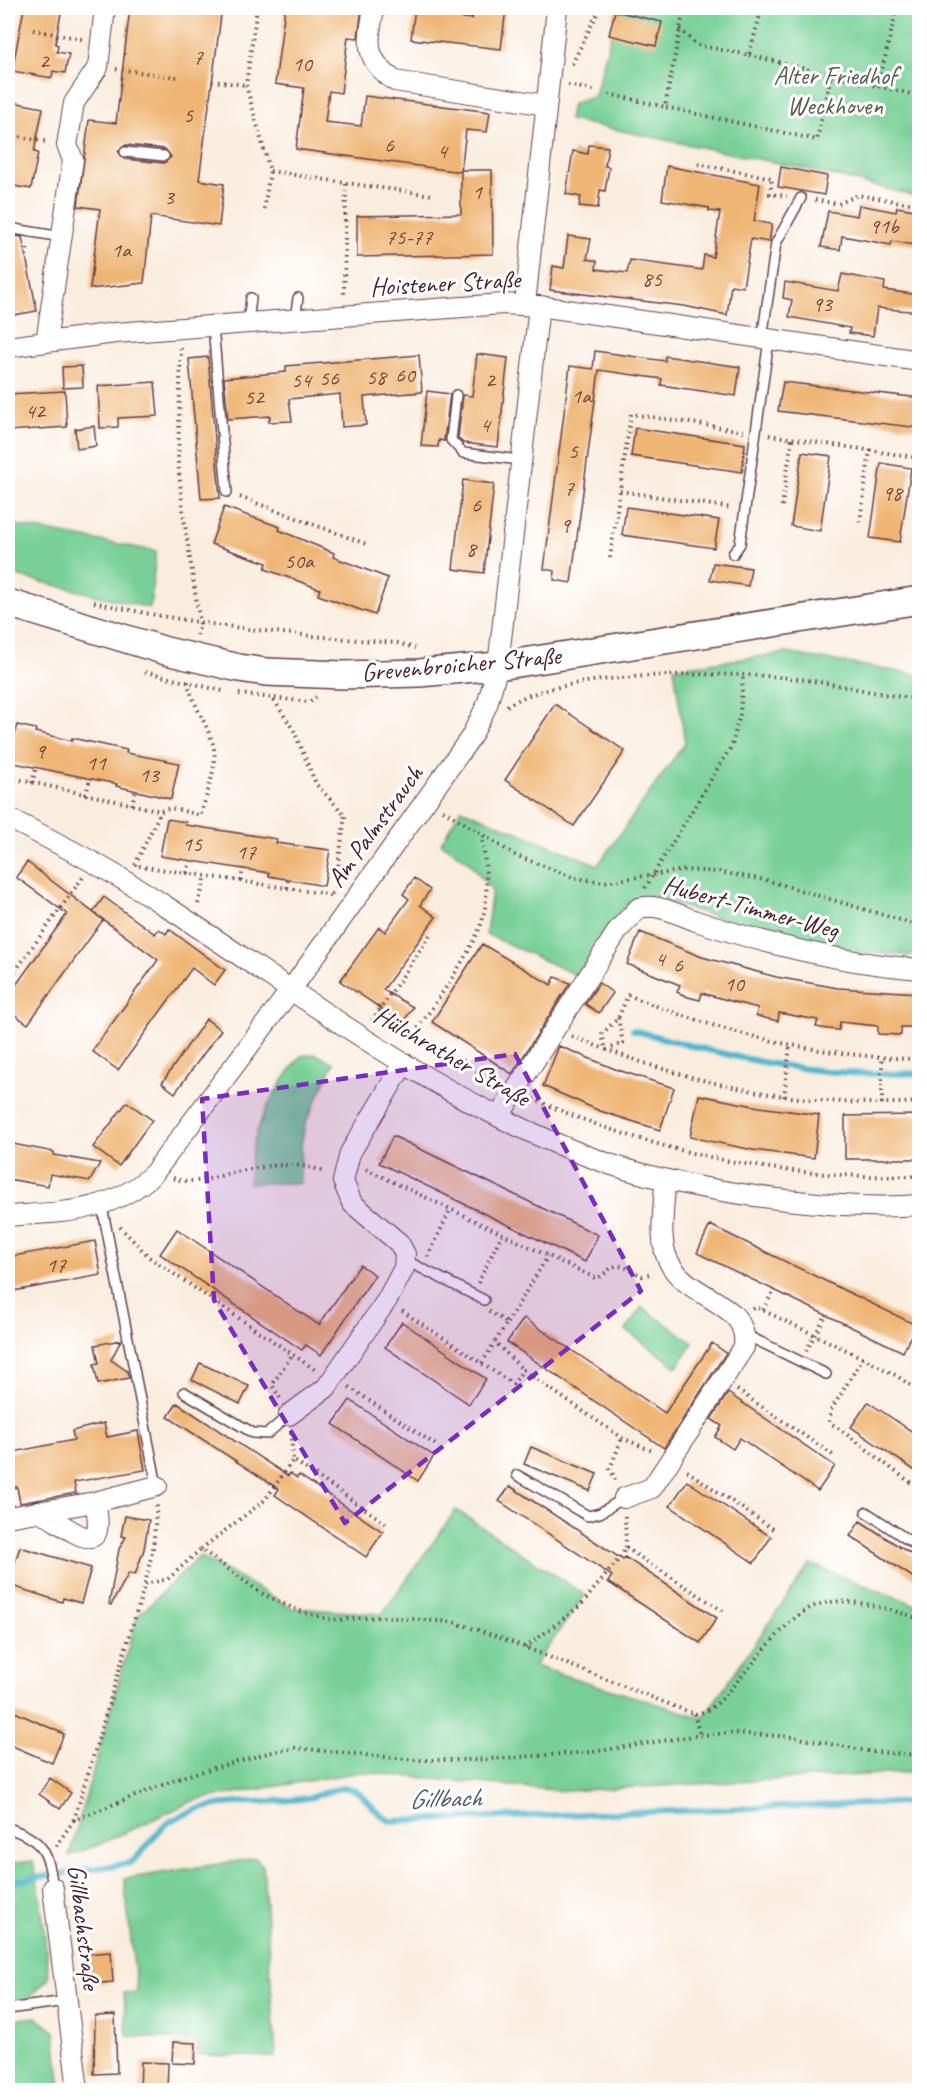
<svg xmlns="http://www.w3.org/2000/svg" width="927" height="2098" font-family="Caveat,sans-serif">
<style>
.green{fill:#78d096;stroke:#617860;stroke-width:1.5}
.lines{fill:none;stroke-linecap:round;stroke-linejoin:round}
.stream{stroke:#4eb5cc;stroke-width:6}
.building{fill:#efb575;fill-rule:evenodd}
.lane-casing{stroke:#643e46;stroke-width:12}
.street-casing{stroke:#643e46;stroke-width:22}
.secondary-casing{stroke:#643e46;stroke-width:30}
.path{stroke:#643e46;stroke-width:4;stroke-dasharray:1.5 4.5;stroke-linecap:butt}
.lane{stroke:#fff;stroke-width:9}
.street{stroke:#fff;stroke-width:20}
.secondary{stroke:#fff;stroke-width:27}
.marked{fill:#7b2cbf;fill-opacity:0.2;stroke:#7b2cbf;stroke-width:4.5;stroke-dasharray:12 8;stroke-linejoin:round}
.labels{text-anchor:middle;dominant-baseline:central;stroke-width:6;stroke-linejoin:round;paint-order:stroke}
.number-label{font-size:22px;fill:#73443e}
.park-label{font-size:26px;fill:#5a5d50;stroke:#fff}
.street-label{font-size:26px;fill:#4a1f2b;stroke:#fff}
.water-label{font-size:27px;font-style:italic;fill:#4c5b6b;stroke:#fff}
</style>
<rect width="100%" height="100%" fill="#fff"/>
<filter id="ink" filterUnits="userSpaceOnUse"><feTurbulence type="fractalNoise" baseFrequency=".0167" numOctaves="2"/><feDisplacementMap in="SourceGraphic" scale="12" xChannelSelector="R" yChannelSelector="G"/><feConvolveMatrix kernelMatrix="1 2 1 2 8 2 1 2 1" color-interpolation-filters="sRGB"/></filter>
<filter id="wash" filterUnits="userSpaceOnUse"><feTurbulence type="fractalNoise" baseFrequency=".008" numOctaves="4" result="noise"/><feDisplacementMap in="SourceGraphic" scale="24" xChannelSelector="R" yChannelSelector="G"/><feGaussianBlur stdDeviation="1.35" result="paint"/><feColorMatrix in="noise" values="0 0 0 0 0 0 0 0 0 0 0 0 0 0 0 0 0 1.4 0 .05"/><feComposite in="paint" operator="in"/></filter>
<g filter="url(#wash)">
<rect width="100%" height="100%" fill="#f9eddf"/>
<path class="green" d="M618 8H919V197L807 169 569 120 572 104 595 96Z
M8 524 156 551 150 608 8 574Z
M785 653 919 675V956L852 952 782 938 651 896 629 902 578 976 486 934 492 890 468 861 441 843 461 809 598 865 685 743 674 668Z
M315 1054 334 1063 305 1124 301 1145 300 1183H249C249 1132 270 1096 301 1056Z
M642 1307 693 1343 677 1367 626 1330Z
M456 1510 585 1595 534 1666 703 1718 810 1564 919 1606V1772L565 1791 360 1772 195 1800 98 1845 69 1856 137 1617 200 1556 292 1608 382 1614Z
M256 1858 263 1866 276 2057 198 2055V2041L127 2036 124 1993 137 1992 124 1879Z
M33 1861 40 1894 49 1977 28 2000 8 2002V1864Z
M36 2017 55 2032 61 2090H8V2020Z"/>
<g class="lines">
<path class="stream" d="M633 1030C732 1058 816 1079 920 1073
M8 1882 130 1863C146 1852 154 1831 171 1821 217 1795 259 1806 307 1798 320 1796 332 1787 347 1788 364 1790 373 1813 390 1821L920 1802"/>
</g>
<g id="blocks">
<path class="building" d="M24 8H62L55 44 58 45 57 52 69 54 65 73 53 71 52 78 12 71Z
M130 8H222L199 180 224 184 219 226 151 216 144 283 90 289 100 209 78 206 89 120 116 123ZM126 145 165 149 171 157 164 163 124 159 118 151Z
M285 8H362L358 38 348 37 341 93 329 91 325 122 361 126 365 96 490 112 487 132 466 130 461 172 296 149 304 88 275 84Z
M415 8 440 11 439 15 472 19 474 8H506L501 49 411 39Z
M615 11 662 22 656 46 609 35Z
M8 101 43 108 34 152 38 153 31 189 8 185Z
M589 145 608 147 605 166 609 167 605 191 600 190 598 208 579 206 581 197 566 194 573 151 588 154Z
M667 166 760 184 754 221 772 224 769 242 751 239 743 287 731 285 727 315 684 306 550 290 553 266 564 268 568 236 591 239 587 259 597 261 596 269 627 273 630 260 702 270 704 255 713 257 720 212 709 211V208L662 200Z
M781 167 827 176 824 195 778 187Z
M461 170H492L493 254 357 257V216L461 214Z
M859 205 896 212 897 207 920 211V246L892 241 891 245 842 236 840 250 821 247 828 211 857 216Z
M15 236 22 237 37 311 8 316V237Z
M842 274 885 282 884 290 920 295V312L877 308 873 336 849 333 850 328 789 317 792 300 783 298 785 282 838 291Z
M595 351 665 361V356L740 367 736 396 661 385 662 379 599 370 571 583 554 580 555 571 544 569 570 366 593 369Z
M477 354 508 358 498 447 463 443 458 438 463 395 472 396Z
M419 355 422 392 364 397 366 425 342 427 340 394 289 399 292 421 269 422 270 416 228 419 224 378 286 372V366Z
M208 357 220 498 201 499 189 359Z
M82 366 83 387 63 388 62 367Z
M155 382 158 416 118 418V427L100 428 98 386Z
M783 382 920 398V428L778 411Z
M65 391 67 427 8 431V394Z
M427 391 450 394 444 441 439 440 438 447 421 446Z
M94 426 96 446 77 449 75 429Z
M635 428 745 444 742 472 631 456Z
M802 452 831 456 820 531 791 526Z
M881 463 911 468 900 542 870 538Z
M463 480 494 484 484 573 453 569Z
M224 507 280 527 279 530 334 553 333 557 388 578 375 615 318 595 320 589 265 569 267 563 211 544Z
M626 507 719 520 714 548 622 535Z
M713 563 751 568 748 586 710 580Z
M555 704 625 751 574 826 505 780Z
M17 725 36 729 35 732 72 741V738L127 750 126 753 179 763 171 799 116 786 117 784 9 762Z
M167 819 186 822 185 825 277 839 276 843 330 850 324 886 269 876V873L160 856Z
M27 862 103 920 28 1024 8 1010V996L67 914 16 877Z
M414 878 430 890 420 905 436 917 383 990 413 1007 403 1023 340 981 379 927 385 932 409 899 403 894Z
M104 897 155 934 159 929 166 934 169 929 225 970 214 985 192 968 118 1070 92 1051 158 960 93 912Z
M640 932 702 957 776 977 838 988 920 993V1027H901V1035L878 1034V1026L840 1022 839 1030 828 1029 816 1027 818 1020 779 1013 778 1021 756 1016 758 1008 738 1003 702 993 700 1000 688 997 677 992 680 985 627 964Z
M482 944 551 985 555 977 570 983 512 1074 432 1022Z
M599 983 613 993 599 1013 585 1004Z
M206 1019 221 1030 175 1093 162 1083Z
M559 1046 615 1069 674 1088 660 1130 600 1111 543 1086Z
M699 1095 759 1107 819 1115 814 1158 753 1150 690 1137Z
M127 1102 152 1120 119 1166 93 1147Z
M920 1115V1159H845V1116Z
M393 1136 598 1235 585 1262 379 1163Z
M8 1143 54 1152V1155L100 1163 90 1181 50 1174 48 1186 8 1179Z
M710 1225 916 1325 903 1352 697 1253Z
M177 1229 319 1325 360 1265 375 1275 321 1355 306 1345 302 1350 160 1254Z
M95 1241 101 1275 8 1292V1257Z
M524 1318 665 1413 712 1343 726 1353 664 1448 507 1342Z
M402 1322 486 1379 469 1404 385 1347Z
M121 1340 111 1360 127 1371 129 1378 98 1384 94 1364 99 1363 95 1345Z
M200 1363 249 1386 240 1404 192 1380Z
M728 1393 835 1466 818 1491 740 1438 733 1449 715 1437 722 1426 711 1419Z
M350 1400 434 1456 418 1481 333 1424Z
M868 1402 920 1437V1474L851 1427Z
M177 1403 288 1476 290 1473 297 1478 299 1475 383 1532 366 1557 275 1495 279 1489 168 1417Z
M104 1423 107 1437 138 1431 145 1470 74 1482 76 1493 20 1503 17 1487 8 1489V1453L74 1440 72 1431Z
M531 1447 597 1474 590 1491 524 1464Z
M687 1481 771 1537 754 1563 670 1506Z
M510 1486 623 1560 625 1557 717 1618 700 1643 608 1582 612 1576 499 1501Z
M125 1516 149 1520 144 1549 135 1575 129 1573 111 1605 109 1604 119 1549 126 1537 121 1536Z
M860 1521 920 1560V1582L850 1536Z
M20 1547 91 1568 81 1603 63 1598 62 1602 9 1585 8 1563 14 1565Z
M8 1709 64 1734 52 1763 8 1744Z
M50 1778 71 1793 60 1809 39 1794Z
M111 1952 113 1982 87 1984 85 1954Z
M115 2015 117 2073 94 2074 95 2016Z
M173 2042 196 2043 195 2064 172 2063Z
M141 2062 168 2063 167 2091H140Z"/>
</g>
</g>
<g filter="url(#ink)">
<use href="#blocks" fill-opacity="0" stroke="#643e46" stroke-width="1.5"/>
<g class="lines">
<defs>
<path id="lane" d="M125 152 164 156
M8 228 62 237
M295 319 298 298
M248 323 251 298
M213 326 227 492
M762 339 776 243 801 198
M456 395 451 440 463 453 520 460
M733 554 740 544 769 340
M102 1206 157 1486
M405 1260 484 1300
M744 1334 826 1374
M184 1392 253 1433 267 1434 289 1415
M517 1475 588 1516 600 1513 624 1498
M866 1512 920 1548
M8 1828C44 1840 48 1852 53 1888
M8 2009 66 2001"/>
<path id="street" d="M374 8C368 42 363 59 395 81L546 105
M525 304 557 8
M46 342 73 160 67 145 74 103 98 67 105 8
M8 347 115 333 503 304 539 306 920 361
M8 818C62 845 116 873 167 907 309 999 447 1108 609 1164 664 1182 721 1192 778 1199 824 1204 872 1209 920 1205
M499 1116 619 929 639 908C658 903 679 915 696 921 769 945 843 963 920 969
M8 1216C62 1212 113 1213 154 1173L290 991 471 737 487 705 498 666 539 306
M289 1415 326 1388 387 1300 404 1268 405 1254 399 1243 352 1203 343 1181 350 1153 404 1063
M624 1498 652 1488 744 1347C750 1301 688 1300 669 1262 657 1240 665 1205 665 1180
M38 1511C60 1519 110 1571 95 1502
M8 1517 95 1502 157 1486
M53 1888 78 2090"/>
<path id="secondary" d="M8 603 166 651 239 668 266 672 343 675 419 673 498 666 920 600"/>
</defs>
<use href="#lane" class="lane-casing"/>
<use href="#street" class="street-casing"/>
<use href="#secondary" class="secondary-casing"/>
<path class="path" d="M257 8 246 85 270 171 264 210
M684 8 665 107 817 140 831 75 920 96
M680 29 697 45 749 55 762 8
M33 30 82 39
M749 55 831 75
M572 64 600 8
M116 69 177 77
M212 81 246 85
M568 85 596 91
M878 86 897 8
M609 94 665 107
M8 135 48 142
M698 164 772 178 770 194 787 196
M270 171 346 183 344 296
M346 183 432 195
M815 200 838 204 858 195 920 205
M26 256 28 245
M181 348 178 462 183 512 200 624 197 635
M769 435 920 458
M620 491 732 508
M240 497 369 545
M782 506 792 438
M860 522 870 450
M610 558 631 414 744 431
M94 602C196 626 292 635 397 643L415 648
M145 672 223 691
M239 694 309 702 316 697
M274 700 294 731 316 784 345 815 335 889 331 895
M507 706C558 671 726 671 789 678 833 682 876 695 920 699
M32 783 36 768
M8 786 12 778 161 811
M86 795 90 778
M132 805 135 791
M443 810 515 855 575 878 604 882 685 870 719 872 766 880 920 926
M135 865 161 811 170 808 201 815C206 794 219 765 213 744 206 721 191 702 187 678
M139 866 327 894 332 897
M187 873 190 861
M241 881 243 868
M287 888 288 880
M645 888 732 745 740 714 743 676
M198 904 206 876
M8 981 83 877
M379 1011 498 1084
M618 1018 623 1043 606 1050 602 1034 618 1018 628 995C721 1033 818 1057 920 1059
M372 1021 431 934
M415 1033C434 1004 478 945 484 914 489 888 485 861 482 836
M572 1036C682 1082 799 1109 920 1102
M784 1097 790 1045
M533 1099C659 1154 782 1180 920 1176
M882 1104V1058
M366 1169 595 1278C605 1277 610 1264 620 1266 627 1267 635 1273 642 1276L653 1273
M173 1178C199 1187 219 1174 245 1170 271 1165 302 1161 326 1173
M120 1227 149 1257 317 1371
M428 1257 450 1210
M478 1283 502 1234
M753 1309 756 1307 863 1358
M763 1310 774 1290
M402 1311 513 1384 523 1370 622 1438 655 1452
M489 1311 507 1323 495 1342 523 1370
M507 1323 548 1256
M806 1351 826 1315
M482 1363 495 1342
M349 1387 439 1447
M737 1390 836 1457
M920 1392 897 1376 863 1358 831 1410 829 1422C861 1443 887 1467 920 1489
M280 1398 272 1385 292 1355
M291 1433 293 1460 387 1524
M687 1471 776 1531
M616 1480 610 1469 622 1438
M626 1548 723 1611
M201 1549 265 1500 293 1460
M145 1584 153 1548 157 1504
M525 1648 581 1605 619 1559 626 1548 625 1516
M694 1714 700 1735
M74 1820 145 1584 168 1579 201 1549 261 1593 299 1611 332 1620 383 1617 453 1622 496 1636 694 1714C712 1712 723 1698 734 1685 806 1603 807 1582 920 1619
M56 1846 74 1820 185 1776 272 1752 295 1748 416 1760H474L592 1752 700 1735 734 1733 793 1737 873 1752 920 1755"/>
<use href="#lane" class="lane"/>
<use href="#street" class="street"/>
<use href="#secondary" class="secondary"/>
</g>
</g>
<path class="marked" d="M515 1054 641 1291 345 1523 214 1300 202 1099Z"/>
<g class="labels">
<g class="number-label">
<text x="198" y="57">7</text>
<text x="44" y="61">2</text>
<text x="302" y="64">10</text>
<text x="188" y="115">5</text>
<text x="389" y="145">6</text>
<text x="442" y="151">4</text>
<text x="477" y="192">1</text>
<text x="169" y="197">3</text>
<text x="884" y="226">91b</text>
<text x="409" y="237">75-77</text>
<text x="121" y="250">1a</text>
<text x="652" y="279">85</text>
<text x="822" y="304">93</text>
<text x="405" y="375">60</text>
<text x="376" y="377">58</text>
<text x="329" y="378">56</text>
<text x="301" y="380">54</text>
<text x="490" y="380">2</text>
<text x="581" y="396">1a</text>
<text x="254" y="397">52</text>
<text x="35" y="411">42</text>
<text x="485" y="425">4</text>
<text x="573" y="451">5</text>
<text x="569" y="488">7</text>
<text x="892" y="493">98</text>
<text x="476" y="505">6</text>
<text x="565" y="525">9</text>
<text x="471" y="549">8</text>
<text x="299" y="561">50a</text>
<text x="40" y="751">9</text>
<text x="96" y="763">11</text>
<text x="149" y="775">13</text>
<text x="192" y="844">15</text>
<text x="246" y="852">17</text>
<text x="660" y="959">4</text>
<text x="678" y="965">6</text>
<text x="734" y="984">10</text>
<text x="56" y="1265">17</text>
</g>
<g class="park-label">
<text x="835" y="75">Alter Friedhof<tspan x="835" dy="30">Weckhoven</tspan></text>
</g>
<g class="street-label">
<text transform="translate(445 283) rotate(-3)">Hoistener Straße</text>
<text transform="translate(461 664) rotate(-5)">Grevenbroicher Straße</text>
<text transform="translate(375 826) rotate(-54)">Am Palmstrauch</text>
<text transform="translate(751 907) rotate(15)">Hubert-Timmer-Weg</text>
<text transform="translate(452 1056) rotate(30)">Hülchrather Straße</text>
<text transform="translate(84 1927) rotate(83)">Gillbachstraße</text>
</g>
<g class="water-label">
<text transform="translate(445 1798) rotate(-2)">Gillbach</text>
</g>
</g>
<rect width="927" height="2098" fill="none" stroke="#fff" stroke-width="30"/>
</svg>
